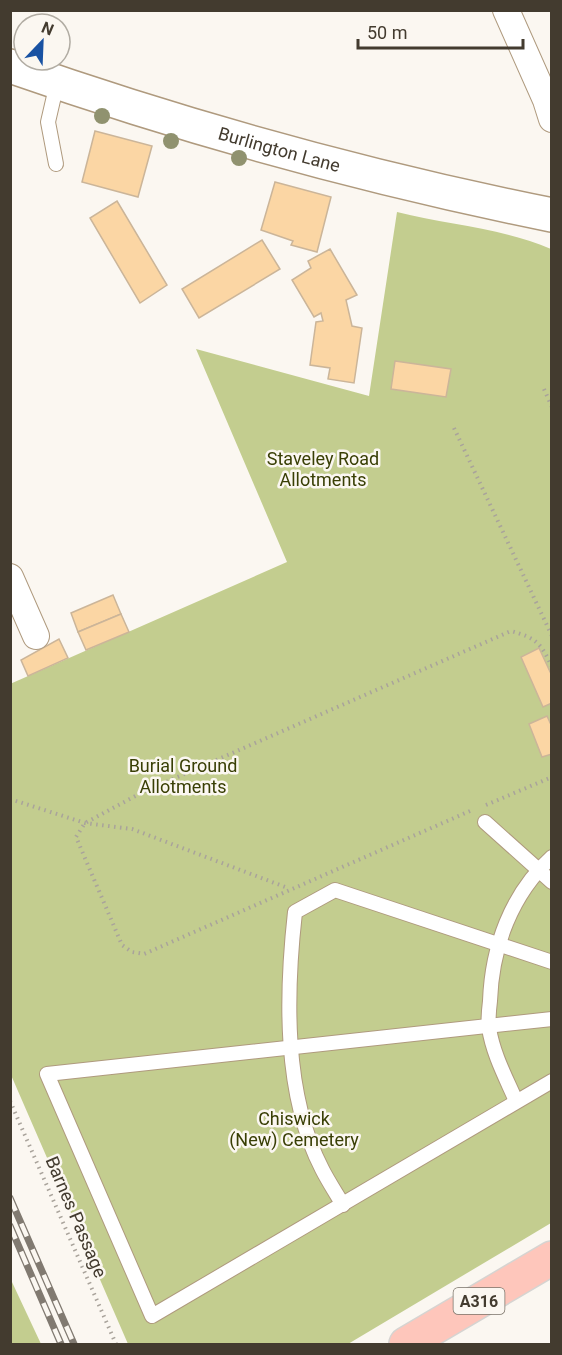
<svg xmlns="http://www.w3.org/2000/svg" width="562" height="1355" font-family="Roboto,sans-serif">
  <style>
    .green { fill: #c3cd8f }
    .building { fill: #fbd6a4; stroke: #cbb599; stroke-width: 1.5 }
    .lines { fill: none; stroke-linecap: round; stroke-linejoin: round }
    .service-casing { stroke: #af9a7e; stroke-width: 16 }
    .minor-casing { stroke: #af9a7e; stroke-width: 28 }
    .tertiary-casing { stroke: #af9a7e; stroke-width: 36 }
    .trunk-casing { stroke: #d6d4d1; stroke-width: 36 }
    .path { stroke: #a9a39b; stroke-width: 4; stroke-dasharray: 1.5 4.5; stroke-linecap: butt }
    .service { stroke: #fff; stroke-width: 14 }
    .minor { stroke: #fff; stroke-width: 26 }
    .tertiary { stroke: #fff; stroke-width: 33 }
    .trunk { stroke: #fec6bb; stroke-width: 33 }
    .rail-casing { stroke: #817a71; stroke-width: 7 }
    .rail { stroke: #fbf7f1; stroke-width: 4.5; stroke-dasharray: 14; stroke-linecap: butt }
    .tree { fill: #90926f }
    .labels { text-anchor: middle; stroke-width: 5; stroke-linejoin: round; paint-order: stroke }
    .shield { fill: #fbf7f1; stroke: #7a7369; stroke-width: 1.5 }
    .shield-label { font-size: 16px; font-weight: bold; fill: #433b2f }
    .street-label { font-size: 18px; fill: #433b2f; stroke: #fbf7f1 }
    .park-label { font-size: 18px; fill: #393f05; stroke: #fbf7f1 }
  </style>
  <rect width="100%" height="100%" fill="#fbf7f1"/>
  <!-- green -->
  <g class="green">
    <path d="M397,212C448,225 503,228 551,249V1223L348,1344H128L11,1075L10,684L287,562L196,349L369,396Z"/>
    <polygon points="10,1279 11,1280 41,1344 11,1344"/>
  </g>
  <!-- building -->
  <g class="building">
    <polygon points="95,131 152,146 138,197 82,182"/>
    <polygon points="275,182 331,197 317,252 291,245 293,241 261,230"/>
    <polygon points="117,201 167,285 140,303 90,218"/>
    <polygon points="262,240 280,269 199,318 182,289"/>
    <polygon points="330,249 357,295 346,300 352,326 362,328 354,383 328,379 330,368 310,365 316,322 323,321 321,313 314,317 292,280 311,268 308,261"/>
    <polygon points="395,361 451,369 446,397 391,389"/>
    <polygon points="113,595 121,614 78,632 71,613"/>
    <polygon points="121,614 129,632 86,650 78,632"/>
    <polygon points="59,639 68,658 28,676 21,660"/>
    <polygon points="539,648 552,676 552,703 543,707 521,657"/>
    <polygon points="547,716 552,727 552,754 542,757 529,724"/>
  </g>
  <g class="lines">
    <!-- service casing -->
    <g class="service-casing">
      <g id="service">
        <polyline points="56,164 48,122 57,83"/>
        <polyline points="485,822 552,882"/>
        <polyline points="552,1019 47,1074 152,1316 552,1081"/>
        <path d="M516,1101C506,1078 493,1054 489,1028C488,1020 489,1009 490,1001C492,947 511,894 552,857"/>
        <path d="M343,1205C336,1193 328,1181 322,1169C283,1094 286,993 295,912L335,890L552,962"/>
      </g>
    </g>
    <!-- minor casing -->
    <g class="minor-casing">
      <g id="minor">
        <polyline points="506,10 546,100 552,119"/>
        <polyline points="10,577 36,636"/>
      </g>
    </g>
    <!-- tertiary casing -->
    <g class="tertiary-casing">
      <g id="tertiary">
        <path id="s1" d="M10,66C187,128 368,178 552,215"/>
      </g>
    </g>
    <!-- trunk casing -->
    <g class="trunk-casing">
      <polyline id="trunk" points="406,1344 552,1258"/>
    </g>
    <!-- path -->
    <g class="path">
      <polyline points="544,389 552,407"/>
      <polyline points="454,428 552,636"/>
      <polyline points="10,799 85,823 132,829 288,888"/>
      <polyline points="486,805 552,777"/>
      <path d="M470,811L144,954L132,952L122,945L76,837L85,823L141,793L511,631C536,638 541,643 552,667"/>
      <polyline points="10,1101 116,1344"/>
    </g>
    <!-- service -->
    <use href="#service" class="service"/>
    <!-- minor -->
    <use href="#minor" class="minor"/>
    <!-- tertiary -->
    <use href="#tertiary" class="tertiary"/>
    <!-- trunk -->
    <use href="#trunk" class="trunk"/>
    <!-- rail casing -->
    <g class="rail-casing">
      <g id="rail">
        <polyline points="10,1198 74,1344"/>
        <polyline points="10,1226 61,1344"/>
      </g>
    </g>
    <!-- rail -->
    <use href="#rail" class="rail"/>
  </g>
  <!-- trees -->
  <g class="tree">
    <circle cx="102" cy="116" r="8"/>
    <circle cx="171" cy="141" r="8"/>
    <circle cx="239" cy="158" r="8"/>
  </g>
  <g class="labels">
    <!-- shield labels -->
    <rect class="shield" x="453.5" y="1288" width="51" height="26" rx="4.5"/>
    <g class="shield-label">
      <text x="479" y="1307">A316</text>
    </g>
    <!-- street labels -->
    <g class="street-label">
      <text dy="6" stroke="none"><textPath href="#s1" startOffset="282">Burlington Lane</textPath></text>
      <text transform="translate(76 1217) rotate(67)" y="6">Barnes Passage</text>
    </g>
    <!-- park labels -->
    <g class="park-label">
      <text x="323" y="465">Staveley Road<tspan x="323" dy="21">Allotments</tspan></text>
      <text x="183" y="772">Burial Ground<tspan x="183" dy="21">Allotments</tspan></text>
      <text x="294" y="1125">Chiswick<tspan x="294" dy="21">(New) Cemetery</tspan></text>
    </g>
  </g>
  <!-- border -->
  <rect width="562" height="1355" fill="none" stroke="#433b2f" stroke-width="24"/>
  <!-- north arrow -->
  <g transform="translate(42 42) rotate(23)"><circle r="28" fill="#fbf7f1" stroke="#b1aca3" stroke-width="1.5"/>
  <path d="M0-4.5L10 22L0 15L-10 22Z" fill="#1952a3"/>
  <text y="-9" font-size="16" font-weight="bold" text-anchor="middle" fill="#433b2f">N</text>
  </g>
  <!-- scale -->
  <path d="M358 39v9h165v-9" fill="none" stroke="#433b2f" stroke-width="3"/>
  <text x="367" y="39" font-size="18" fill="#433b2f" stroke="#fbf7f1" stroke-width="4.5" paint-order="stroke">50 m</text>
</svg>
